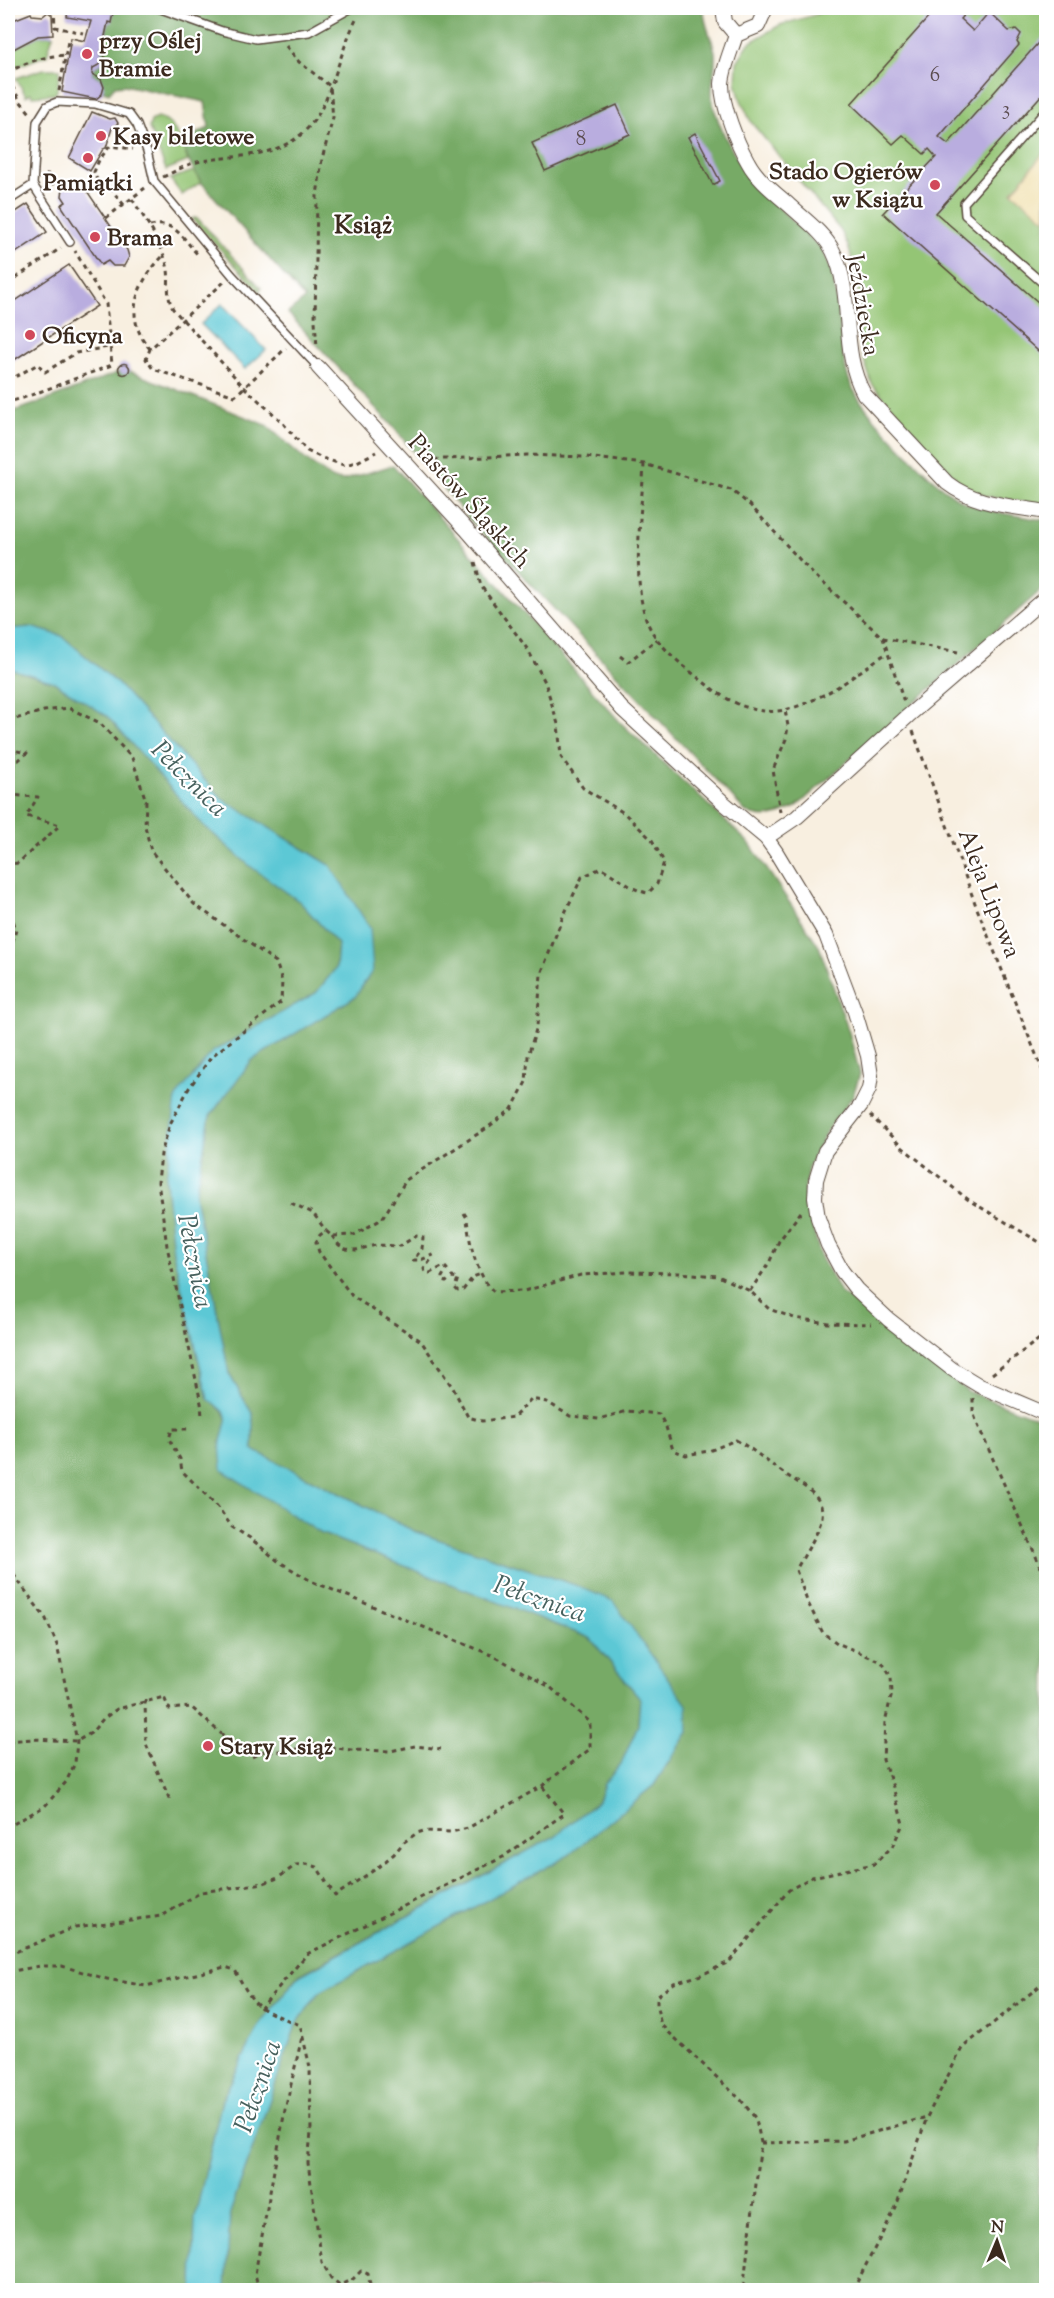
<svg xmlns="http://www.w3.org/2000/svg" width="1054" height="2298" font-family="'Sorts Mill Goudy',serif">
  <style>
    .green { fill: #94c575; stroke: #68784a; stroke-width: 1.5 }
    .forest { fill: #7a6; stroke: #596a42; stroke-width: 1.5 }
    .sand { fill: #eeda9e; stroke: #94825e; stroke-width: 1.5 }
    .water { fill: #5cc8d5; stroke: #4c797a; stroke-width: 1.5 }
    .building { fill: #b9addf }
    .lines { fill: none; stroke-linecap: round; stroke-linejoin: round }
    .lane-casing { stroke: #57483b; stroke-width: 10 }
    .street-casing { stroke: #57483b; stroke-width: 16 }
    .path { stroke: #57483b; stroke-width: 3; stroke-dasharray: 4.5 4.5; stroke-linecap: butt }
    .lane { stroke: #fff; stroke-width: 7 }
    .street { stroke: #fff; stroke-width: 14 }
    .poi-dot { fill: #d1495b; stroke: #fff; stroke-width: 2 }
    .labels { text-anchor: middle; stroke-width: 4.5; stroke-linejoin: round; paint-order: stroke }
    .number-label { font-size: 21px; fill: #5a4b4e }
    .poi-label { font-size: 24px; font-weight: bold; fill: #3b2a1e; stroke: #fff; text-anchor: start }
    .street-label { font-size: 24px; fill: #3b2a1e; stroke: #fff }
    .neighbourhood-label { font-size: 26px; font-weight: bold; fill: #3b2a1e; stroke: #fff }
    .water-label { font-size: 26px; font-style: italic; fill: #47615e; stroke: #fff }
  </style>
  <rect width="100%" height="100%" fill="#fff"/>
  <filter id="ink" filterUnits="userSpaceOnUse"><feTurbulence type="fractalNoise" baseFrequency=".0167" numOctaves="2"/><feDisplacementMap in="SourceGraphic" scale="12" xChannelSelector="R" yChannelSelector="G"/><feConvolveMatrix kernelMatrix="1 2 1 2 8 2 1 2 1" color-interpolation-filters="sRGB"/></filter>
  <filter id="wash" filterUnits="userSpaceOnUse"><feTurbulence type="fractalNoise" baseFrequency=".008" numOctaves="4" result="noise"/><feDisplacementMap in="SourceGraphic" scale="24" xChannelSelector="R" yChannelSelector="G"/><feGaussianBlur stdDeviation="1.35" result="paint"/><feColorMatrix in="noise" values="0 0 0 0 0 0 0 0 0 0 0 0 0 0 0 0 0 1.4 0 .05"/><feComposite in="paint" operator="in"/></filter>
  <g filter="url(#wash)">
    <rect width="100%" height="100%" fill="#f8efe0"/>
    <!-- green -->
    <g class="green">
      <polygon points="817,8 1046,8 1046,506 986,496 962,485 872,384 860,348 860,300 854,266 848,246 841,231 751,122 740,98 736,82 737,62 749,43 780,25 818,14"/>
      <polygon points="53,35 47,55 8,70 8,52 38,36"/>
      <polygon points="44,69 60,69 57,91 55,94 33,96 31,93 26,96 16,78"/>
      <path d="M157,118C175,119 183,146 188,161L166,170L149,128L151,121Z"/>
      <polygon points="194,171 201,182 182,195 170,179"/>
      <polygon points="194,218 198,219 261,288 260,292 192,219"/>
    </g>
    <!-- forest -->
    <g class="forest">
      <path d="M114,8H704C703,24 712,36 715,52C717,68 709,86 713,103C728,166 777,206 822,249C840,282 837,327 845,365C847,375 850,385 856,394C871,419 941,493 966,503C991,513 1020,516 1046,520V586L796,807C779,815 763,822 745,811L469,519L394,428L288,313L305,299L201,182L188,160L181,141L209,128L205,102L124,85L115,86L109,93L103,91L101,79L92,74L93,68L104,62L105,56L102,51L108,22H111Z"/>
      <polygon points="129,371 266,425 306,460 333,479 344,480 393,465 621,723 750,844 819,946 849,1032 860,1074 853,1096 826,1132 808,1168 805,1188 809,1215 821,1257 840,1292 969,1392 1046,1421 1046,2105 1044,2109 1038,2191 1046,2219 1046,2290 226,2290 230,2213 296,2025 318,1993 569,1855 654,1785 688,1732 575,1585 416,1532 253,1450 253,1415 229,1374 195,1195 210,1116 252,1060 355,997 330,865 222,799 118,684 62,636 31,627 8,629 8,411 14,411 47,400 119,372 127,373"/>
      <path d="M8,668L54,682L107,716L202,824L250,866L300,902L338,944L336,968L316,993L212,1052L166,1180L173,1252L208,1399C230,1416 230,1417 220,1443L320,1533L590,1638L640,1698L638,1725L621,1764L604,1784L598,1801L555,1836L299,1975L260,2024L222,2100L195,2217L193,2290H8Z"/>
    </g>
    <!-- sand -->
    <polygon class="sand" points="1046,150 1046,220 1012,192"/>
    <!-- water -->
    <g class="water">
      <polygon points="222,304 266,350 245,369 201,324"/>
      <path d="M31,627L62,636L118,684L222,799L330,865L370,928L373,970L355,997L252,1060L210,1116L195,1195L229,1374L253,1415V1450L416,1532L575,1585L613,1601L687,1705L688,1732L654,1785L569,1855L318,1993L296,2025L230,2213L226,2290H193L195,2217L222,2100L260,2024L299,1976L555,1836L598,1801L604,1784L621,1764L638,1725L640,1698L590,1638L320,1533L222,1470C222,1461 219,1450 221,1441C227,1414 233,1418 208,1399L173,1252L166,1180L176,1097L212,1052L316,993L336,968L338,944L300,902L250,866L202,824L107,716L54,682L8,668V629Z"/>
    </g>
    <g id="blocks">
      <!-- building -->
      <g class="building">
        <polygon points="68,8 114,8 111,23 108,22 102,51 105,57 104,62 93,68 92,74 101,79 104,87 102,94 96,99 62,92 71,38 85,41 91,21 67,17"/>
        <polygon points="937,8 970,8 960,19 973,31 989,12 1009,31 1016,29 1021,34 1017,42 1019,45 939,137 948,144 1046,34 1046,90 936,213 1046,309 1046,358 883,213 936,157 929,149 924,154 903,135 893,144 851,104"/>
        <polygon points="48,12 52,15 53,35 38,36 8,52 8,22 31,13 32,15 43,16"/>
        <polygon points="617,105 630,134 545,171 532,143"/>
        <polygon points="92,112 110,119 115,118 118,123 112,128 106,148 103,149 90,171 69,158"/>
        <polygon points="695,133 720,181 713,185 688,137"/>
        <polygon points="76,181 83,185 127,250 129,257 124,266 113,266 108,261 101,265 61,205 66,202 62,196 63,188 69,182"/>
        <polygon points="28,204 47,232 8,258 8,217"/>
        <polygon points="69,265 97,306 8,364 8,306"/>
        <circle cx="124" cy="369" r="5.5"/>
      </g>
    </g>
  </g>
  <g filter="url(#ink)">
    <use href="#blocks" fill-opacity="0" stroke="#57483b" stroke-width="1.5"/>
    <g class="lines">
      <!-- lane casing -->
      <g class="lane-casing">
        <g id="lane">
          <polyline points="158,8 222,31 256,39 309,32 352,8"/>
          <polyline points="1046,110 964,203 965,215 1046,286"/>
          <polyline points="8,201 33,185"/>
          <polyline points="70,242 33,185 37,122 47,106 57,102 95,104 129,114 137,125 147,151 154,181 232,275 318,367"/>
        </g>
      </g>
      <!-- street casing -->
      <g class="street-casing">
        <g id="street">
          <polyline points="723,8 725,22 736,35"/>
          <path d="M766,8L758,26L736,35C731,51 723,68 722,84C722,106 737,143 748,162C757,179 774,192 789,205C804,219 824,233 833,251C855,296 839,350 864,394L947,483C975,505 1013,506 1046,512"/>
          <polyline points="318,367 466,529 622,709 725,804 766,838 776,852 826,935 855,1012 868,1056 871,1076 869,1089 861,1105 825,1151 816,1180 815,1198 818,1218 828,1245 842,1271 856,1289 888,1319 952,1369 980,1386 1046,1414"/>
          <polyline points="766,838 797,817 908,716 1046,597"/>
        </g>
      </g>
      <!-- path -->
      <g class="path">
        <polyline points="54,8 55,27 83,33"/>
        <polyline points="779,9 799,8"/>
        <polyline points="286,46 299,62 330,86 333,118 322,159 317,196 315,321 317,347"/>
        <path d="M8,73C24,62 48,55 68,55"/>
        <polyline points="8,78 20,101 30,113"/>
        <polyline points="59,91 68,41"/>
        <polyline points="47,173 53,184 63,179 67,184"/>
        <path d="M163,177C174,172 185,165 197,162C243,153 290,161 319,113C334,87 341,49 356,20"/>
        <path d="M132,199C145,219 159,239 166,262C172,278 164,292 173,309L244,387L281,421L307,451L322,458L344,465L357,462L376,452"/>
        <polyline points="124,205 110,188 97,180 94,172 99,160 110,146 133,149"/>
        <polyline points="106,218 145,188"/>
        <path d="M150,226C175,220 182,237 198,255"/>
        <polyline points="224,282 150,349 146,359 153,369 235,396 286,348"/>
        <polyline points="8,283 61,248"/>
        <path d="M150,349C122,316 137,283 163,256"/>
        <polyline points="8,381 38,364 45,372 76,353 108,347"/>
        <polyline points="8,398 9,402 23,398 112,365 106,304 75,251"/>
        <polyline points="425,460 527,455 586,457 644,464 731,490 750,505 810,571 883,638 904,702"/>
        <path d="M644,464C642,509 629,590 651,630C663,651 687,669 706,684C728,702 756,716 785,710C808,705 840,687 858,673C869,666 876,659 888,653"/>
        <path d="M475,562L481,586L528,650L545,682L558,724L561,757L583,788L624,813L652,840L664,862L657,884L648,893C631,890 618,877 601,868L582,877L562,919L541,974L537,1026L528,1056L526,1082L512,1109L487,1128L406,1180L382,1219L354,1235L332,1236L326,1231L320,1235L316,1242L319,1252L352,1296L421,1341L453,1388L468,1417L482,1421L514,1417L531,1399L547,1402L570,1416L599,1419L627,1411L659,1414L666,1427L673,1450L686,1455L709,1451L736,1440C753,1449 766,1461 782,1472C795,1482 819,1491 822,1510C825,1525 803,1556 796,1570L807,1601L823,1633L837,1643L882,1662L891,1677L892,1693L885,1722L883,1760L893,1787L903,1824L892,1847L874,1864L812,1877L789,1890L729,1962L701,1975L674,1983L657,1996V2008L661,2025L741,2100L756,2119L761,2143L743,2290"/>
        <polyline points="883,638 958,652"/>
        <polyline points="620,656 628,662 657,639"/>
        <polyline points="8,721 44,711 69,708 100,723 132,758 146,801 145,826 151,851 194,904 276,962 282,981 281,1002 212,1056 189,1088 170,1124 161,1154 158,1182 167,1246 201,1403 202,1417"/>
        <polyline points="913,731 976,906 1046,1079"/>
        <polyline points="8,749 27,753 8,769"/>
        <polyline points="8,795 38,797 26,816 60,825 18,863 8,864"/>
        <polyline points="780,812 773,770 786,739 788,726 785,710"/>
        <polyline points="8,904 16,930 8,957"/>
        <polyline points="870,1115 903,1148 970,1201 1046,1246"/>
        <polyline points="291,1203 313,1213 326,1231"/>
        <path d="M464,1213L467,1218C469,1243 476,1274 494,1292L524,1291L581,1275L627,1272L679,1273L718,1276L750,1291L769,1309L794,1318L828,1323L871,1324"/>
        <polyline points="332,1236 339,1245 346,1249 356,1250 376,1245 400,1246 416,1236 423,1237 422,1249 413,1260 421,1260 432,1255 433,1257 424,1269 425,1272 430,1273 444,1266 447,1269 442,1277 442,1281 446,1282 452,1277 458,1278 455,1288 458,1291 463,1290 473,1277 481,1274"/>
        <polyline points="750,1291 769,1263 779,1241 801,1212"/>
        <polyline points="992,1374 1046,1334"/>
        <polyline points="973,1398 973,1412 977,1423 1046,1579"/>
        <polyline points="8,1567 46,1619 57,1645 77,1741 75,1763 66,1782 45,1806 8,1827"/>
        <polyline points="1046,1694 1045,1701 1046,1716"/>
        <polyline points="145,1700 146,1744 169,1798 169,1803"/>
        <polyline points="8,1741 32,1739 77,1741 91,1733 103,1719 117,1709 164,1697 169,1709 191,1707 242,1752"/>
        <polyline points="252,1757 264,1751 271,1752 296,1749 308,1744 351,1750 390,1751 415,1746 441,1749"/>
        <polyline points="8,1955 75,1927 162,1916 201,1892 264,1883 278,1878 296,1865 307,1864 317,1867 335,1896 377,1868 394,1854 404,1842 417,1833 424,1831 451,1832 468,1828 542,1786 590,1749 590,1722 550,1687 494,1656 311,1581 278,1561 250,1538 232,1527 217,1506 182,1471 180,1459 169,1439 172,1429 189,1429"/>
        <path d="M8,1972L40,1966H62L107,1979L146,1986L225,1967L235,1970C256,2011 259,2008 300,2025L310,2067L311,2132L308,2163L322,2262L331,2278L340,2285L353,2279L361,2271L368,2274L371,2290"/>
        <polyline points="260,2009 307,1954 503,1857 564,1814 542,1786"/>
        <polyline points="761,2143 844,2141 927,2117"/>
        <polyline points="259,2290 255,2274 285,2110 302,2037"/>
        <polyline points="853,2290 896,2207 927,2117 962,2048 1046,1981"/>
      </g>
      <!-- lane -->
      <use href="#lane" class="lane"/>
      <!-- street -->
      <use href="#street" class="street"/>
    </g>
  </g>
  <!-- markers -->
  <g class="poi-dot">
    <circle cx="87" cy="54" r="6"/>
    <circle cx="101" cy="136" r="6"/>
    <circle cx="88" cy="158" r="6"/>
    <circle cx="935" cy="185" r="6"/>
    <circle cx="95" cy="237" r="6"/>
    <circle cx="30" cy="335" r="6"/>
    <circle cx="208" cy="1746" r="6"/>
  </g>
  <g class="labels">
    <!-- number labels -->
    <g class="number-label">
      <text x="935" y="81">6</text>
      <text x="1006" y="115">3</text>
      <text x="581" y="145">8</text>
    </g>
    <!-- poi labels -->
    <g class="poi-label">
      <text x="99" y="48">przy Oślej<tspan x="99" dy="28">Bramie</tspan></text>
      <text x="113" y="144">Kasy biletowe</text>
      <text x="923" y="179" text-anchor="end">Stado Ogierów<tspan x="923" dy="28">w Książu</tspan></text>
      <text x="88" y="190" text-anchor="middle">Pamiątki</text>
      <text x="107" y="245">Brama</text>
      <text x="42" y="343">Oficyna</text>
      <text x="220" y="1754">Stary Książ</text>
    </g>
    <!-- street labels -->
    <g class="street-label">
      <text transform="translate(864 305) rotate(80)" y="8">Jeździecka</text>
      <text transform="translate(470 501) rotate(48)" y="8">Piastów Śląskich</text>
      <text transform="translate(990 893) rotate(69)" y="8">Aleja Lipowa</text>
    </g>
    <!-- neighbourhood labels -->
    <g class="neighbourhood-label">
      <text x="363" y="233">Książ</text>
    </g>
    <!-- water labels -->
    <g class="water-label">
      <text transform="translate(190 778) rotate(45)" y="9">Pełcznica</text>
      <text transform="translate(196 1261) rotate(79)" y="9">Pełcznica</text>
      <text transform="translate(540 1598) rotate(19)" y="9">Pełcznica</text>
      <text transform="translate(257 2086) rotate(-71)" y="9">Pełcznica</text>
    </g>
  </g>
  <!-- margin -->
  <rect width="1054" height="2298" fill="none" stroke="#fff" stroke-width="30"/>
  <!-- north arrow -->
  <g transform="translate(997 2241) rotate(2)" stroke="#ffffff" stroke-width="4.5" paint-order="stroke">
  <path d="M0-4.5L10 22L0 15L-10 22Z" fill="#3b2a1e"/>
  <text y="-9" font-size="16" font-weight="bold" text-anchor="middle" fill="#3b2a1e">N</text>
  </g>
</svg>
